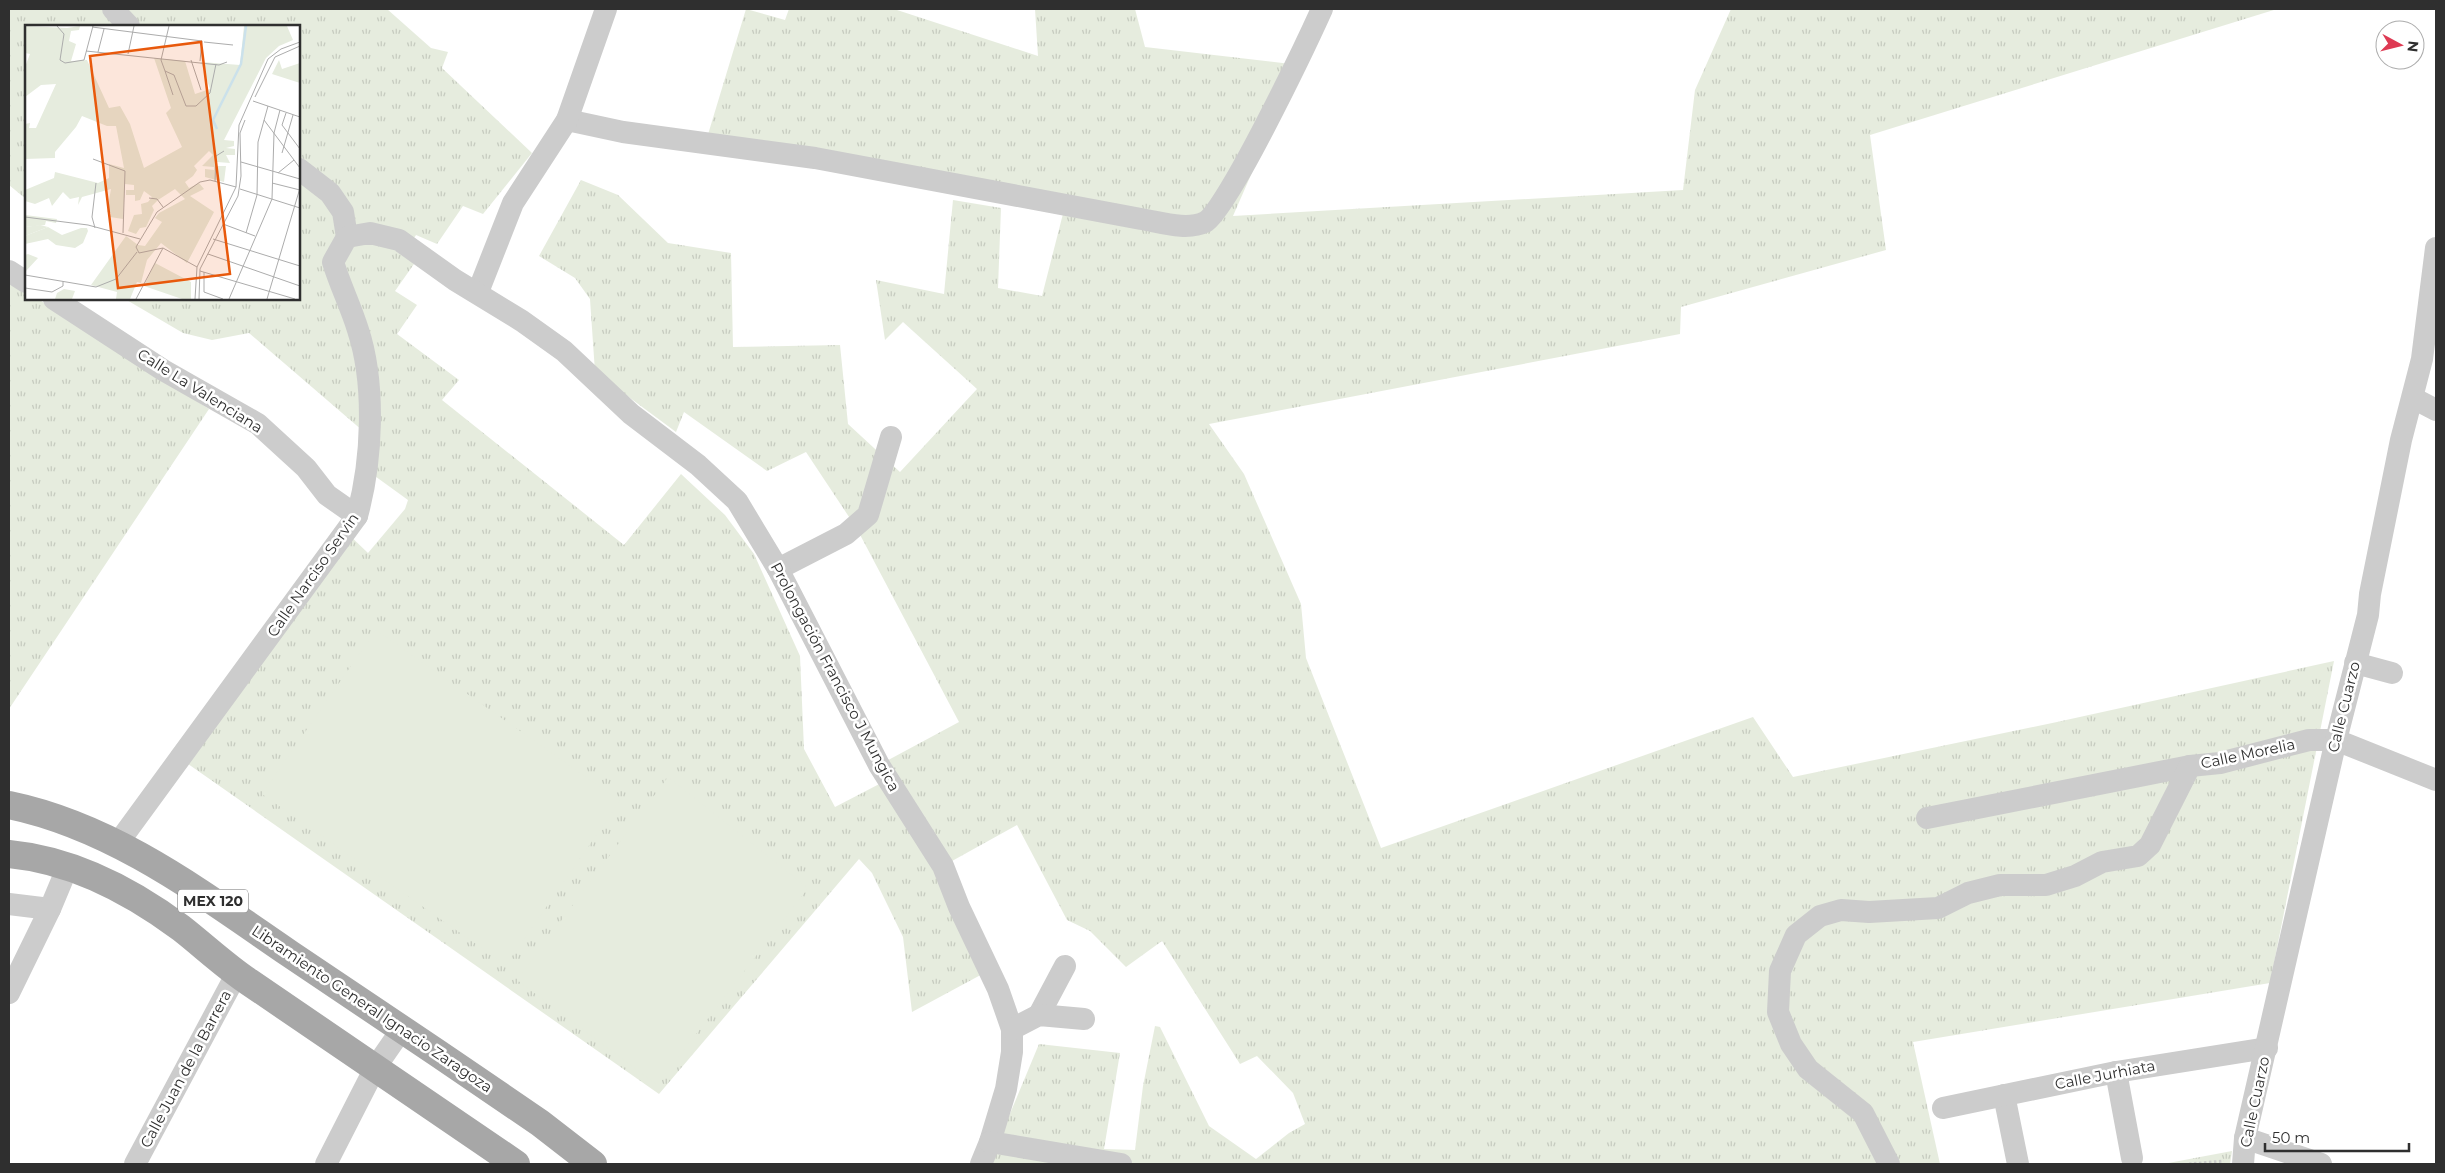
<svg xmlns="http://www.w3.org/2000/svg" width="2445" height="1173" font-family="Montserrat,sans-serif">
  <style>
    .grass { fill: url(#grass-tufts) }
    .pitch { fill: #e6ecde }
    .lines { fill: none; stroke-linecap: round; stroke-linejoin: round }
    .path { stroke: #ccc; stroke-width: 3; stroke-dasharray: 2.5 2.5; stroke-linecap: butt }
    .minor { stroke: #ccc; stroke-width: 22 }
    .primary { stroke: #a7a7a7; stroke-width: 28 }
    .labels { text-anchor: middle; stroke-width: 5; stroke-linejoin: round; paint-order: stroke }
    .shield { fill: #fff; stroke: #6d6d6d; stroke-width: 1 }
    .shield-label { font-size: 14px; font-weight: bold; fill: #2f2f2f }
    .street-label { font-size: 15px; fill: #2f2f2f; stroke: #fff }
    .inset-river { fill: none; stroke: #cbe1eb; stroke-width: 2.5 }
    .inset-road { fill: none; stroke: #acacac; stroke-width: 1 }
    .view { fill: #e8590c; fill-opacity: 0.15; stroke: #e8590c; stroke-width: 2.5 }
    .inset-edge { fill: none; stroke: #2f2f2f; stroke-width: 2.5 }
  </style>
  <defs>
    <pattern id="grass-tufts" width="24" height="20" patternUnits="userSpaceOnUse" patternTransform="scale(1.25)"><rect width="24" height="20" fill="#e6ecde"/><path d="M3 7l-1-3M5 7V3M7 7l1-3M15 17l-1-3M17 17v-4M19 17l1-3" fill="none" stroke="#c6cbbf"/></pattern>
  </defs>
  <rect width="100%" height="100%" fill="#fff"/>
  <!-- grass -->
  <g class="grass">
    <polygon points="9,9 387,9 431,48 448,52 442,68 532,153 483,214 463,206 437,244 416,235 404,254 414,264 395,291 417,305 397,334 459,380 442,400 624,545 681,474 725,515 754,554 800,656 804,749 835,807 887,780 879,765 959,722 857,529 806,452 767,471 684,412 676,432 595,372 590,299 575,278 539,256 581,180 618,195 668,243 731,253 733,347 840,345 848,424 900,472 977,389 903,322 885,340 876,280 944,294 953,200 1001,208 998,288 1042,296 1066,202 706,141 746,9 785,20 789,9 894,9 1038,56 1035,9 1135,9 1145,47 1299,65 1233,216 1683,190 1695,90 1731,9 2277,9 1870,135 1886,250 1681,307 1680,334 1209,424 1244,474 1301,604 1306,658 1381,848 1753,717 1793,777 2057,722 2334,661 2270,983 1913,1042 1940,1164 989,1164 1039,1044 1120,1053 1104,1149 1135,1150 1143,1086 1155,1026 1160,1027 1209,1126 1256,1159 1289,1133 1305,1124 1293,1093 1257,1056 1240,1064 1162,941 1126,967 1090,931 1067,920 1017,825 943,866 988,971 912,1012 903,937 872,873 859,859 659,1094 171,752 344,530 368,553 405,509 408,500 361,466 363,431 249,333 212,340 183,333 125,299 299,299 299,26 26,26 26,199 9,185"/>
    <polygon points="9,280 26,291 26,299 38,299 209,409 9,709"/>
    <polygon points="2232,1151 2230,1164 2163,1164"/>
  </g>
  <!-- pitch -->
  <g class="pitch">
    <polygon points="376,630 620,801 506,965 262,794"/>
    <polygon points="668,777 808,888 657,1085 517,980"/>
  </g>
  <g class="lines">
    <!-- path -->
    <polyline class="path" points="2189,1164 2224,1161"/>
    <!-- minor -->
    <g class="minor">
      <polyline points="113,9 129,26"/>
      <path d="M567,120L623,132L815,158L1141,219C1160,222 1187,231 1205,222C1227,211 1308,40 1322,9"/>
      <polyline points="299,169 330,193 343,212 347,237"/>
      <polyline points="9,271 26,282"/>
      <polyline points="478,292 513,203 567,120 606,9"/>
      <polyline points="54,299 163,370 258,424 306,468 327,495 357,516"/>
      <polyline points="2413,398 2436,410"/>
      <polyline points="778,569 846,534 868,515 891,437"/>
      <polyline points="2355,663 2392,673"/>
      <polyline points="1927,818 2190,766"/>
      <path d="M118,843L357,516C372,462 376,385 358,330C351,307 340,285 333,262L347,237L370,233L399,240L455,280L522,321L564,351L631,414L698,465L737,501L778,569L879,765L943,866L959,907L998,989L1012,1029V1052L1006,1089L990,1142L981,1164"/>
      <polyline points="9,904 50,909"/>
      <polyline points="9,993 50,909 68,866"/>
      <polyline points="1039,1015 1065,966"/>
      <polyline points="1012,1029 1039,1015 1084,1019"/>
      <polyline points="2116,1072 2132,1158"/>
      <polyline points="2004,1095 2018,1164"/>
      <polyline points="1943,1108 2116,1072 2267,1048"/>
      <polyline points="2245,1138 2321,1164"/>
      <polyline points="990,1142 1121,1164"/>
      <polyline points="135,1164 237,973"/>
      <polyline points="326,1164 375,1068 402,1029"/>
      <polyline points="1889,1164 1863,1113 1808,1069 1791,1044 1778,1012 1780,971 1796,935 1820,916 1841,910 1869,912 1938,908 1968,893 2000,885 2046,885 2075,876 2102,862 2138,856 2150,845 2190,766 2220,763 2309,740 2336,740 2436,780"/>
      <polyline points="2243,1164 2245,1138 2336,740 2368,615 2370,594 2401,440 2422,359 2436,248"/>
    </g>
    <!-- primary -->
    <g class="primary">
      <path d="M9,805C115,827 202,894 290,954C374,1010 457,1066 540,1123L593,1164"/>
      <path d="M9,854C72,860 130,890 181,928C204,946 225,966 249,982C338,1043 427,1103 516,1164"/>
    </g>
  </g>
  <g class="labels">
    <!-- shield labels -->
    <rect class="shield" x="178" y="889.5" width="70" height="23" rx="4"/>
    <g class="shield-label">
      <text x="213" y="906">MEX 120</text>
    </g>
    <!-- street labels -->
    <g class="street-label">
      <text transform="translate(200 391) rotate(32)" y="5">Calle La Valenciana</text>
      <text transform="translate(313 575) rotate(-55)" y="5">Calle Narciso Servin</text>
      <text transform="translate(835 677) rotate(62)" y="5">Prolongación Francisco J Mungica</text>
      <text transform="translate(2344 707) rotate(-76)" y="5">Calle Cuarzo</text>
      <text transform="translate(2248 754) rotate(-12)" y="5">Calle Morelia</text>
      <text transform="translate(372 1009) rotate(34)" y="5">Libramiento General Ignacio Zaragoza</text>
      <text transform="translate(186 1069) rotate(-62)" y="5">Calle Juan de la Barrera</text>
      <text transform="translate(2105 1075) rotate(-11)" y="5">Calle Jurhiata</text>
      <text transform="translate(2255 1102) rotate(-78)" y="5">Calle Cuarzo</text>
    </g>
  </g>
  <!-- overview -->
  <g transform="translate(25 25)">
    <rect width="275" height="275" fill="#fff"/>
    <path d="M0,1L42,3L55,1L54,5L46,6L44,16L51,19L46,36L62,35L84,83L95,81L105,99L119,143L157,122L141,88L146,83L129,33L160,36L170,69L185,64L176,37L215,40L219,1H262L268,15L254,21L241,33L199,115L209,116V121L201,123L210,124V130H201L205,138L192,137V141H201L199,157L180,152V144L189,145V142L177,141L188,130L184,126L169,141L172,145L168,151L160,157L164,163L174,158L179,164L165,171L189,187L162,238L136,218L122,235L116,258L112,257L105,274H91L92,267L66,260L101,211L113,220L120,221L137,197L130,193L134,188L160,174L150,164L133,175L127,181L129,185L121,202L115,203L111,209L103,206L109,190L117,189L116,179L123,177L127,172L119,166L115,175L110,176V170H101V165H109V160L100,159L98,194L85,192L86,188L82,187L86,164L57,172L53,180L54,172L45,174L38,167L27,181L24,173L10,179L0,176V165L29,153L30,147L73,158L84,153V139L99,143L91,101H82L57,91L51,102L30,127V133L0,134V99L5,98L4,103H11L31,59L16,60L0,72V42L5,29L0,28ZM254,35L257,44L275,38V58L247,49ZM0,190L32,194L31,198L21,196L20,200L0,202ZM23,202L37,210L56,203H62L63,206L58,218L50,223L31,220L23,214L0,219V211ZM3,229L13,233L1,246L0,230ZM130,238L166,257V274H157L119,261ZM39,264L50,266L47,274H30L32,268Z" fill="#e6ecde"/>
    <path d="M15,200L23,202L0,211V202Z" fill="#e6ecde"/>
    <path d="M16 30a7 7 0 1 1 14 0a7 7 0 1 1-14 0ZM168,176L188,188L180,202L159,190ZM162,195L179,204L165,229L149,220Z" fill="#e6ecde"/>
    <path class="inset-river" d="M192,104L188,95L216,39L221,1"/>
    <path class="inset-road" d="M32,1L39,9L35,35L40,38L59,35L68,1M144,1L136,35L140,46L149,50L161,81H171L185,68L191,39M67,2L177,16L175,36M179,17L208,20M61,26L194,40L202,37M73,27L79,4M103,29L109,1M166,35L176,65M140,46L148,70M230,72L250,32L275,21M228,76L275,92M261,88L257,100L275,124M239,95L275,143M257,128L268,90M68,134L100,146L98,208M216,137L275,154M253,148L269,135M190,156L191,131L199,126M247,158L275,165M215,164L275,183M124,173L132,174L138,182M0,192L63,200L115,214M198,199L230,211M70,203L67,192L71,158M221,208L232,170L233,117L243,81M188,214L275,241M183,229L275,261M172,242L138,223L114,228L111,222L132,187L175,157L185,155L211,162M175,246L270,274M179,247V267L198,274M0,250L71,262L91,254L112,227M0,263L27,267L38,261V256M111,274L138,223M170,274L172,242L211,162L214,100L243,34L256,24L275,17M174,274L175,244L213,171L216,151L215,108L220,95M204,274L247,174L249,108L255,85M242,274L275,163"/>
    <path class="view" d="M176,17L205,249L93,263L65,31Z"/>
    <rect width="275" height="275" class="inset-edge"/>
  </g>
  <!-- border -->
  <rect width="2445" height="1173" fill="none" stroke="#2f2f2f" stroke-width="20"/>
  <!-- north arrow -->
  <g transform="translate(2400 45) rotate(97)"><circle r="24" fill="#ffffff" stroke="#acacac"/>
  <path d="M0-4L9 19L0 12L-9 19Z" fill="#de3a53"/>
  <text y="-8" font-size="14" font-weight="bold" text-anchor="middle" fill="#2f2f2f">N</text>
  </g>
  <!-- scale -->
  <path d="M2265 1143v8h144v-8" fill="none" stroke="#2f2f2f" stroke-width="2.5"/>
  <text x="2272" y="1143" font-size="15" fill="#2f2f2f" stroke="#ffffff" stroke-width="4" paint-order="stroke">50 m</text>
</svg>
